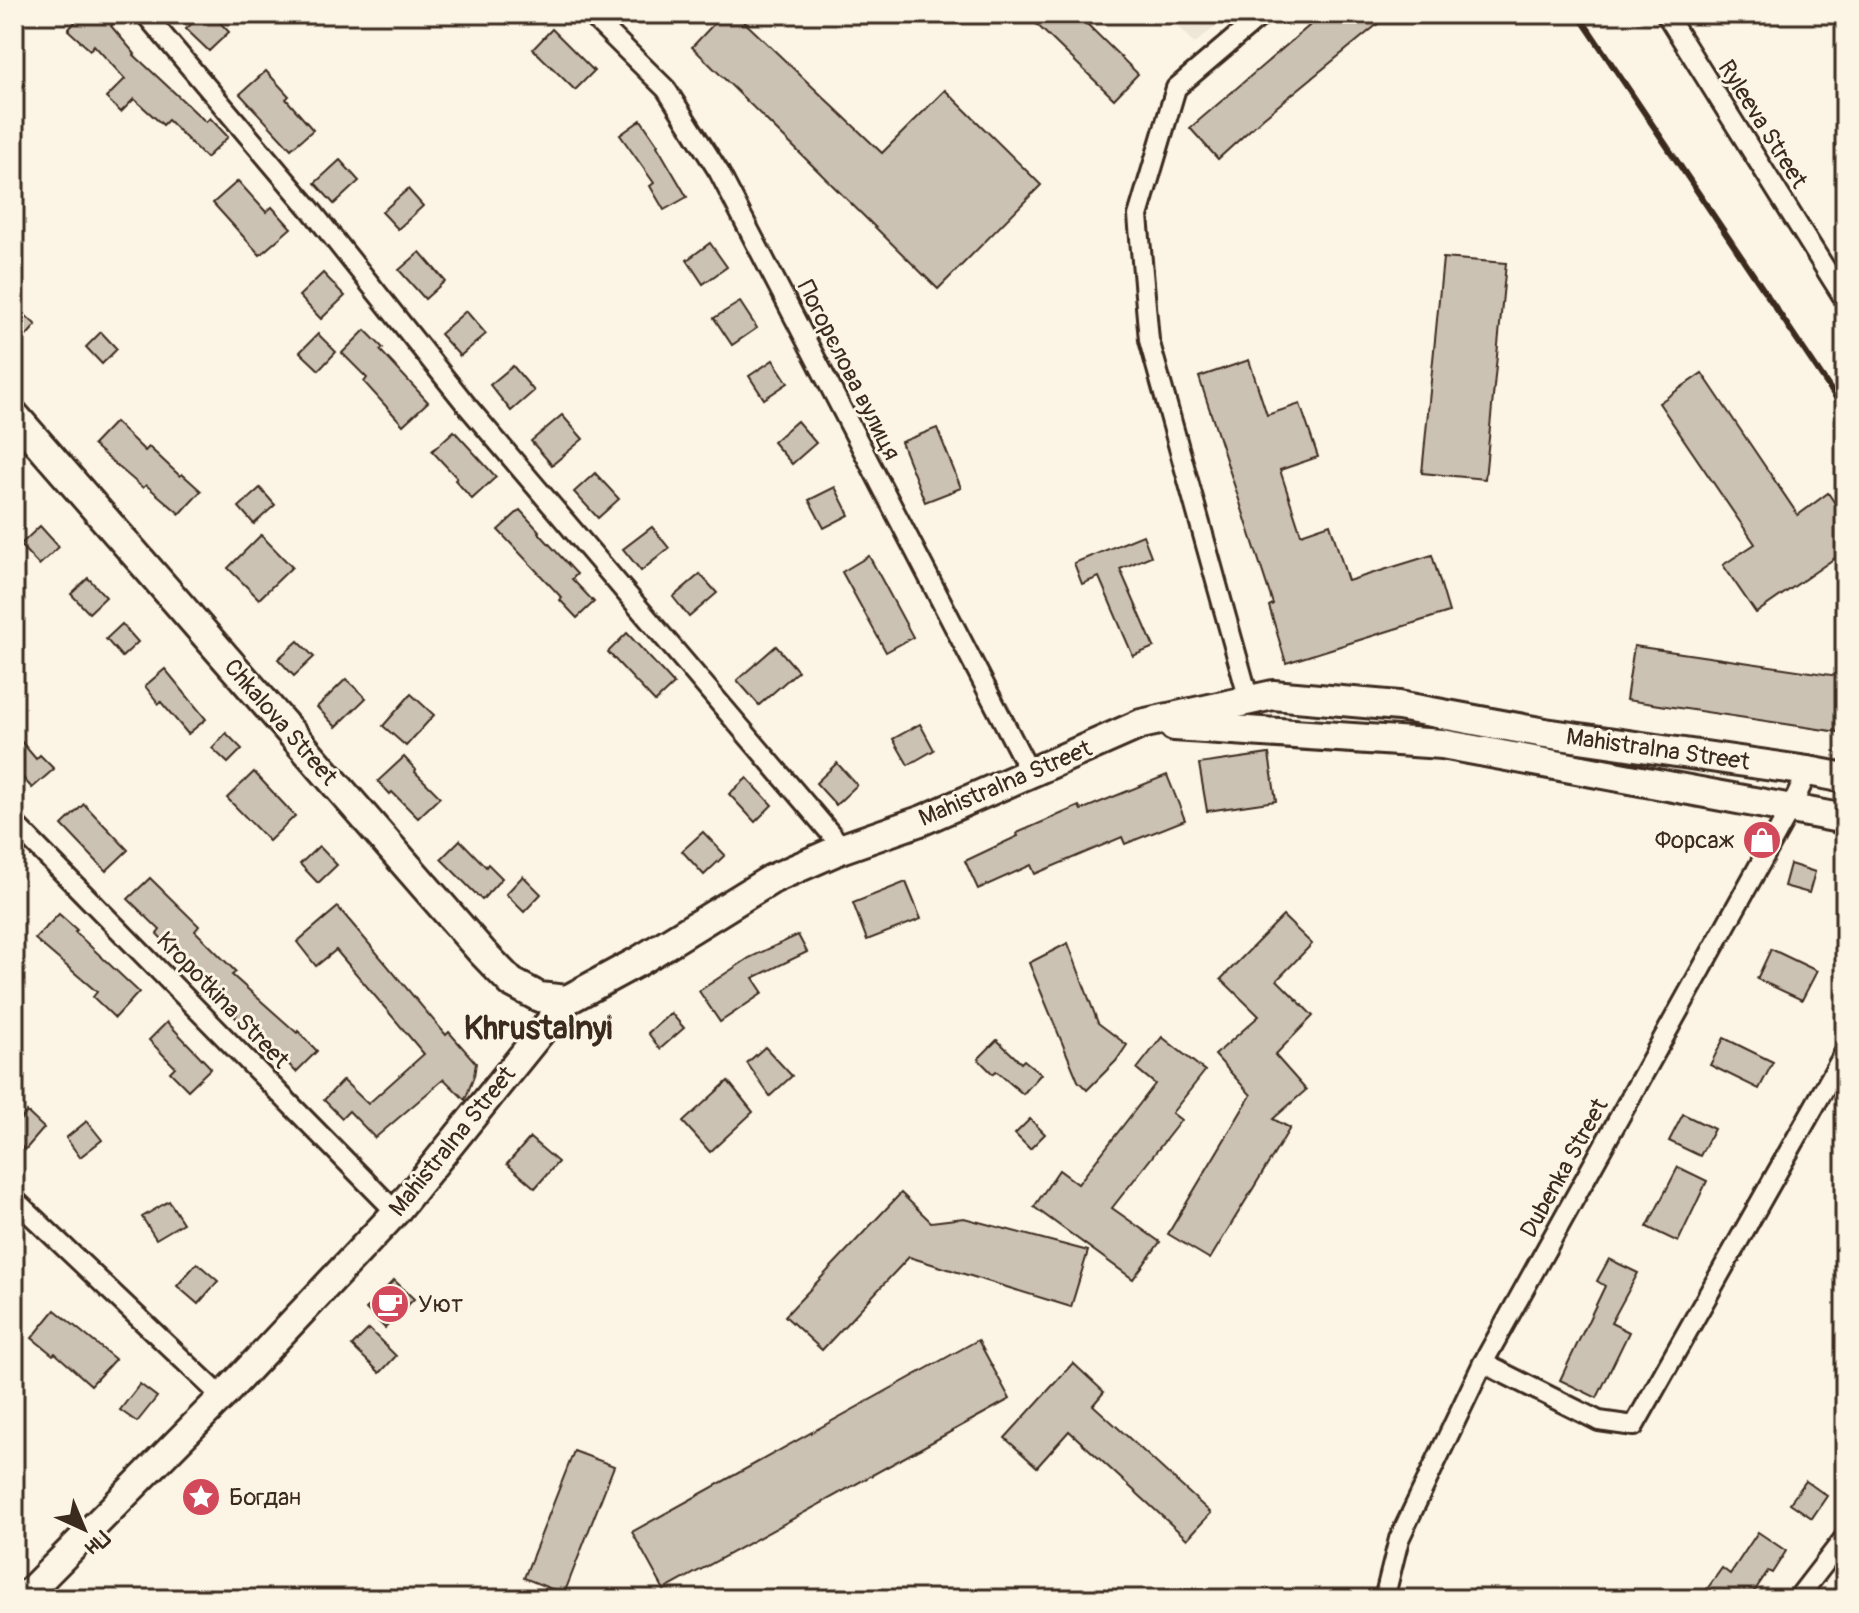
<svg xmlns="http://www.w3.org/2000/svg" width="1859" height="1613" font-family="Pangolin,sans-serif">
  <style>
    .built { fill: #eee6d6 }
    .building { fill: #ccc2b3; stroke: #3b2a1e; stroke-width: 2 }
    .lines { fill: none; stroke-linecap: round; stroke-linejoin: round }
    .street-casing { stroke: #3b2a1e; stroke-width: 24 }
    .secondary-casing { stroke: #3b2a1e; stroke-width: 32 }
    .primary-casing { stroke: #3b2a1e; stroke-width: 34 }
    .street { stroke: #fcf5e5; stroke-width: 18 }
    .secondary { stroke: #fcf5e5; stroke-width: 26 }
    .primary { stroke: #fcf5e5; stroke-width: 28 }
    .rail { stroke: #3b2a1e; stroke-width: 6 }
    .labels { text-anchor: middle; stroke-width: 6; stroke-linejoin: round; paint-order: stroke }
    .street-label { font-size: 24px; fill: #3b2a1e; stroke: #fcf5e5 }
    .poi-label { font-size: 24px; fill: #3b2a1e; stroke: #fcf5e5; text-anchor: start }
    .district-label { font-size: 32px; font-weight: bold; fill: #3b2a1e; stroke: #fcf5e5 }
  </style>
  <rect width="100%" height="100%" fill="#fcf5e5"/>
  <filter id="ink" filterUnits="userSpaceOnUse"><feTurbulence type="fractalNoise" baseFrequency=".0125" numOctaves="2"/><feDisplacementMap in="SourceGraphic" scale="16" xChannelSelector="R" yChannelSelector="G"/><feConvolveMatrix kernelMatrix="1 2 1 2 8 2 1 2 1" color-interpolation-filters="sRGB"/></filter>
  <g filter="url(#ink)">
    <!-- built -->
    <polygon class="built" points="1168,14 1231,14 1194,44"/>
    <!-- building -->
    <g class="building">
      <polygon points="82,14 101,14 113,24 111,26 135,54 134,55 206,122 210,118 228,137 206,158 168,120 163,125 134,99 121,112 106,98 125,79 94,45 90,50 68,30"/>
      <polygon points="202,14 212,14 229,32 209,51 186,29"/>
      <polygon points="723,14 736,14 882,153 945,90 1041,185 938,289 692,47"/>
      <polygon points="1026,14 1077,14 1138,74 1114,99"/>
      <polygon points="1323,14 1390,14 1263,118 1218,159 1190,128"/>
      <polygon points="552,29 594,71 575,90 533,49"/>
      <polygon points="266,71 289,96 286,99 313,130 291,149 240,94"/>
      <polygon points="641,120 658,145 657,146 687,197 664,210 650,186 654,183 620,135"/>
      <polygon points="340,160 359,181 334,204 315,183"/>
      <polygon points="238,181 266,212 272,207 291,228 260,255 213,203"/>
      <polygon points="408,189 423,206 398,229 382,212"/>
      <polygon points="710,243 727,267 703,284 687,260"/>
      <polygon points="420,252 445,281 425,299 399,270"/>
      <polygon points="1443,258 1506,263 1485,479 1422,473"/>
      <polygon points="323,273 345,296 321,319 299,296"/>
      <polygon points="740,302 757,328 732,345 714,318"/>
      <polygon points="14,305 36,325 14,350"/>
      <polygon points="466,311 486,334 460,356 440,334"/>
      <polygon points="365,330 383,348 380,350 428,402 403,425 364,382 367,378 342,353"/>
      <polygon points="101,332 117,349 102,364 86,347"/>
      <polygon points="318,334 336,352 319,370 300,352"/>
      <polygon points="773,360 788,383 764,399 749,376"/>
      <polygon points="1249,360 1267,415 1300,404 1318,457 1280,470 1301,534 1330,524 1348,581 1432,555 1449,612 1286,663 1269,606 1273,604 1199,377"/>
      <polygon points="513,366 534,391 511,411 490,385"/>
      <polygon points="1702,373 1798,515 1828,493 1845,518 1845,551 1756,613 1723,565 1755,544 1659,403"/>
      <polygon points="562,415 583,439 552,465 531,441"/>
      <polygon points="797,421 816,443 792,464 773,442"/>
      <polygon points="115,422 145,451 149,447 180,476 182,474 201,491 180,514 146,485 143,488 93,445"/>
      <polygon points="937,428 961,488 925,502 901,442"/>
      <polygon points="454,431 496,477 472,499 455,480 457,478 432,451"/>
      <polygon points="595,473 619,499 598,518 574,492"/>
      <polygon points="835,487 849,515 824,528 809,500"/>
      <polygon points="260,488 275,505 254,524 239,507"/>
      <polygon points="520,510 539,531 538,532 577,574 572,579 594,602 577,618 560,600 562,598 498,530"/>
      <polygon points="40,526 59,547 39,565 20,545"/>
      <polygon points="652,527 669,548 641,571 623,549"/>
      <polygon points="261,535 292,567 259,599 228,568"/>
      <polygon points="1143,535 1151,556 1120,569 1154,647 1133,656 1099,577 1082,584 1074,563"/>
      <polygon points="869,556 913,637 886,652 842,572"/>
      <polygon points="700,574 717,593 689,617 673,597"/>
      <polygon points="88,578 106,597 89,613 71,594"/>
      <polygon points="122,624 138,642 122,657 106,639"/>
      <polygon points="627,633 674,684 655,702 608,652"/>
      <polygon points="298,641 314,657 294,676 278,659"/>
      <polygon points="776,646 798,671 759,705 737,680"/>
      <polygon points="1634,646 1845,677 1845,733 1626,700"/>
      <polygon points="165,669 206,719 188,734 161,702 159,704 145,686"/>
      <polygon points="346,679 366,698 336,727 317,707"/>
      <polygon points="411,694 434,715 406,746 383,726"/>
      <polygon points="920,724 934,750 908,765 893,739"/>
      <polygon points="14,733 36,759 40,755 54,769 32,788 14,768"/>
      <polygon points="226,733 242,749 228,763 212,748"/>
      <polygon points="1269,754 1276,801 1207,811 1199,764"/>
      <polygon points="404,757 416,770 415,772 440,797 418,818 392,792 390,794 378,781"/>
      <polygon points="837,763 857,785 836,805 816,783"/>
      <polygon points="254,772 295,816 269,841 227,798"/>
      <polygon points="1167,775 1185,820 1125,844 1122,837 1035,874 1031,865 978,889 965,861 1018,836 1017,833 1079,806 1081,810"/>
      <polygon points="747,778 772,805 755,822 729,794"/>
      <polygon points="84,804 128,850 106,871 62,825"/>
      <polygon points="703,832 725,855 704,875 682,851"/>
      <polygon points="460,840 486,867 488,864 502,878 482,900 441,859"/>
      <polygon points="319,846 337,865 318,883 300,864"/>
      <polygon points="1790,864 1815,872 1809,893 1784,886"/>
      <polygon points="523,876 541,894 524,912 506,894"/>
      <polygon points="150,878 199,926 195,931 236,972 232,975 297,1033 298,1031 317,1051 296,1072 258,1031 254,1035 235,1017 237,1014 157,934 160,930 128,899"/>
      <polygon points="906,882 921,919 867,940 853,903"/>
      <polygon points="338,907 446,1035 449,1032 476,1063 474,1076 465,1100 444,1079 375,1138 349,1111 342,1118 324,1100 343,1080 368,1104 424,1054 336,950 316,966 297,942"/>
      <polygon points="59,914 77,930 75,932 139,992 115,1018 93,997 97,992 35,939"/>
      <polygon points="1283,916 1312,944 1277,980 1313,1016 1275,1055 1306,1090 1273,1119 1290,1128 1210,1259 1168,1234 1251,1095 1215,1055 1259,1016 1221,979"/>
      <polygon points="798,935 807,952 753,978 763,993 720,1022 699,991 749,958"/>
      <polygon points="1068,943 1098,1023 1127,1045 1116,1061 1087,1090 1078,1081 1029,963"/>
      <polygon points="1771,949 1817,971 1802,1000 1757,979"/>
      <polygon points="671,1013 684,1028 660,1049 648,1033"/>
      <polygon points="167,1022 211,1068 188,1090 170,1072 175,1067 149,1040"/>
      <polygon points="1162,1037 1205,1071 1172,1113 1181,1120 1112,1208 1160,1242 1133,1279 1034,1207 1059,1170 1078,1184 1155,1084 1137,1069"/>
      <polygon points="1724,1038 1773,1062 1759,1089 1710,1065"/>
      <polygon points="997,1040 1021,1063 1024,1060 1041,1074 1023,1094 996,1071 993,1074 978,1059"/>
      <polygon points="765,1047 792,1076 770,1096 747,1063"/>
      <polygon points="728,1081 753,1112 710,1152 683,1122"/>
      <polygon points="27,1112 44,1128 25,1150 14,1140 14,1127"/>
      <polygon points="1683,1114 1714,1129 1700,1156 1669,1141"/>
      <polygon points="1030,1119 1045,1134 1030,1149 1015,1134"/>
      <polygon points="87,1121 102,1140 80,1157 66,1138"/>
      <polygon points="530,1138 558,1162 535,1188 507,1164"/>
      <polygon points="1678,1167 1707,1181 1678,1242 1647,1227"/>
      <polygon points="901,1193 931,1222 964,1218 1088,1251 1071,1307 909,1257 822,1350 785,1316"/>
      <polygon points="169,1201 183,1223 156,1239 142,1217"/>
      <polygon points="1609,1259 1638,1273 1611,1323 1629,1332 1597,1398 1560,1380 1605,1286 1597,1281"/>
      <polygon points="197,1263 218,1281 198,1304 177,1286"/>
      <polygon points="394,1280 414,1299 385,1328 366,1309"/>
      <polygon points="55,1310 115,1359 91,1385 55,1353 53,1355 32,1338"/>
      <polygon points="369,1329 396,1356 380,1373 352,1346"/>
      <polygon points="978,1340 1010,1399 664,1590 632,1532"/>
      <polygon points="1073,1363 1104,1392 1093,1405 1211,1513 1187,1539 1069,1431 1037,1467 1005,1438"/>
      <polygon points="140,1384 157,1397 137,1422 120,1410"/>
      <polygon points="574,1451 614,1466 564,1594 524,1578"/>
      <polygon points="1806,1481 1827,1496 1812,1518 1790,1503"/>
      <polygon points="1758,1532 1786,1551 1772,1573 1768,1571 1749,1599 1715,1599 1705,1592 1722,1568 1730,1574"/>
    </g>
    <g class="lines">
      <!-- street casing -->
      <g class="street-casing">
        <g id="street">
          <polyline points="145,14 311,210 468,407 843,848"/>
          <polyline points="590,14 666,89 719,172 1030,773"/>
          <polyline points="1666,14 1845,300"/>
          <polyline points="1249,700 1149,340 1138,216 1176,88 1263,14"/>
          <polyline points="14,823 396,1212"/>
          <polyline points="14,1199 222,1397"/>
          <polyline points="1483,1363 1599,1421 1634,1426 1845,1052"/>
          <polyline points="1384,1599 1399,1539 1483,1363 1791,808 1808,771"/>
          <polyline points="1797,1599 1845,1537"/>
        </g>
      </g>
      <!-- secondary casing -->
      <g class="secondary-casing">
        <polyline id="secondary" points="22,1599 222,1397 396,1212 567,1000"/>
      </g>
      <!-- primary casing -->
      <g class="primary-casing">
        <g id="primary">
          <polyline points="14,415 482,952 511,982 539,997 567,1000 639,961 772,879 843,848 923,820 1141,724 1273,695 1399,706 1545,733 1808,771 1845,778"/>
          <polyline points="1174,726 1442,744 1845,819"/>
        </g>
      </g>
      <!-- street -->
      <use href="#street" class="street"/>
      <!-- secondary -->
      <use href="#secondary" class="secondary"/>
      <!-- primary -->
      <use href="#primary" class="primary"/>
      <!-- rail -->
      <polyline class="rail" points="1578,14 1845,411"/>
    </g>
  </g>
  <!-- icons -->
  <defs>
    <g id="shop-disc" transform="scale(2)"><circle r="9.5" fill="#d1495b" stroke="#fcf5e5"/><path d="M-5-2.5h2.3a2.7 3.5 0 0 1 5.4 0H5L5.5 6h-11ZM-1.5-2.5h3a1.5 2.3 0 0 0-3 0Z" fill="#fff"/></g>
    <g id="cafe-disc" transform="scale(2)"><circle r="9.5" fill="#d1495b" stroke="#fcf5e5"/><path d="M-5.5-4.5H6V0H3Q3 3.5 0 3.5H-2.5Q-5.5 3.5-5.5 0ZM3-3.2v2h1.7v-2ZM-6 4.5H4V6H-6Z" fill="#fff"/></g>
    <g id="sight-disc" transform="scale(2)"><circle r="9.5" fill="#d1495b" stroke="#fcf5e5"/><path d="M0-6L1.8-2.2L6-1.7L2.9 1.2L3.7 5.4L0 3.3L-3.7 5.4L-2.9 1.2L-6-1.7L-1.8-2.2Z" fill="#fff"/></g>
  </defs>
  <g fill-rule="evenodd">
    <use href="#shop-disc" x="1762" y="840"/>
    <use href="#cafe-disc" x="390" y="1304"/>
    <use href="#sight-disc" x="201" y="1497"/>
  </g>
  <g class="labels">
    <!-- street labels -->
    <g class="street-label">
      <text transform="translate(1763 124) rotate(58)" y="8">Ryleeva Street</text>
      <text transform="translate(849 370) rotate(63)" y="8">Погорєлова вулиця</text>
      <text transform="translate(281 722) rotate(49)" y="8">Chkalova Street</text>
      <text transform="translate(1658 749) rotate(8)" y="8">Mahistralna Street</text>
      <text transform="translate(1005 783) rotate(-23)" y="8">Mahistralna Street</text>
      <text transform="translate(223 1000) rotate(46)" y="8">Kropotkina Street</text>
      <text transform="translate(452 1141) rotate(-51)" y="8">Mahistralna Street</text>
      <text transform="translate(1564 1168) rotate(-61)" y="8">Dubenka Street</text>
    </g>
    <!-- poi labels -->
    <g class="poi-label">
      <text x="1734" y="848" text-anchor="end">Форсаж</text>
      <text x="418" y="1312">Уют</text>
      <text x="229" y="1505">Богдан</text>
    </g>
    <!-- district labels -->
    <g class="district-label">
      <text x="538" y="1039">Khrustalnyi</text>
    </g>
  </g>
  <!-- margin -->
  <rect width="1859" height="1613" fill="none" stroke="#fcf5e5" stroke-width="48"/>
  <rect x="24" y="24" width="1811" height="1565" fill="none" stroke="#3b2a1e" stroke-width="3" filter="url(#ink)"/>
  <!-- north arrow -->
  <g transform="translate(84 1529) rotate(136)" stroke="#fcf5e5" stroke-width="6" paint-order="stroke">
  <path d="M0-6L14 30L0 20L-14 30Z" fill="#3b2a1e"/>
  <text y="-12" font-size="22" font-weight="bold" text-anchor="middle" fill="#3b2a1e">Пн</text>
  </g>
</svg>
